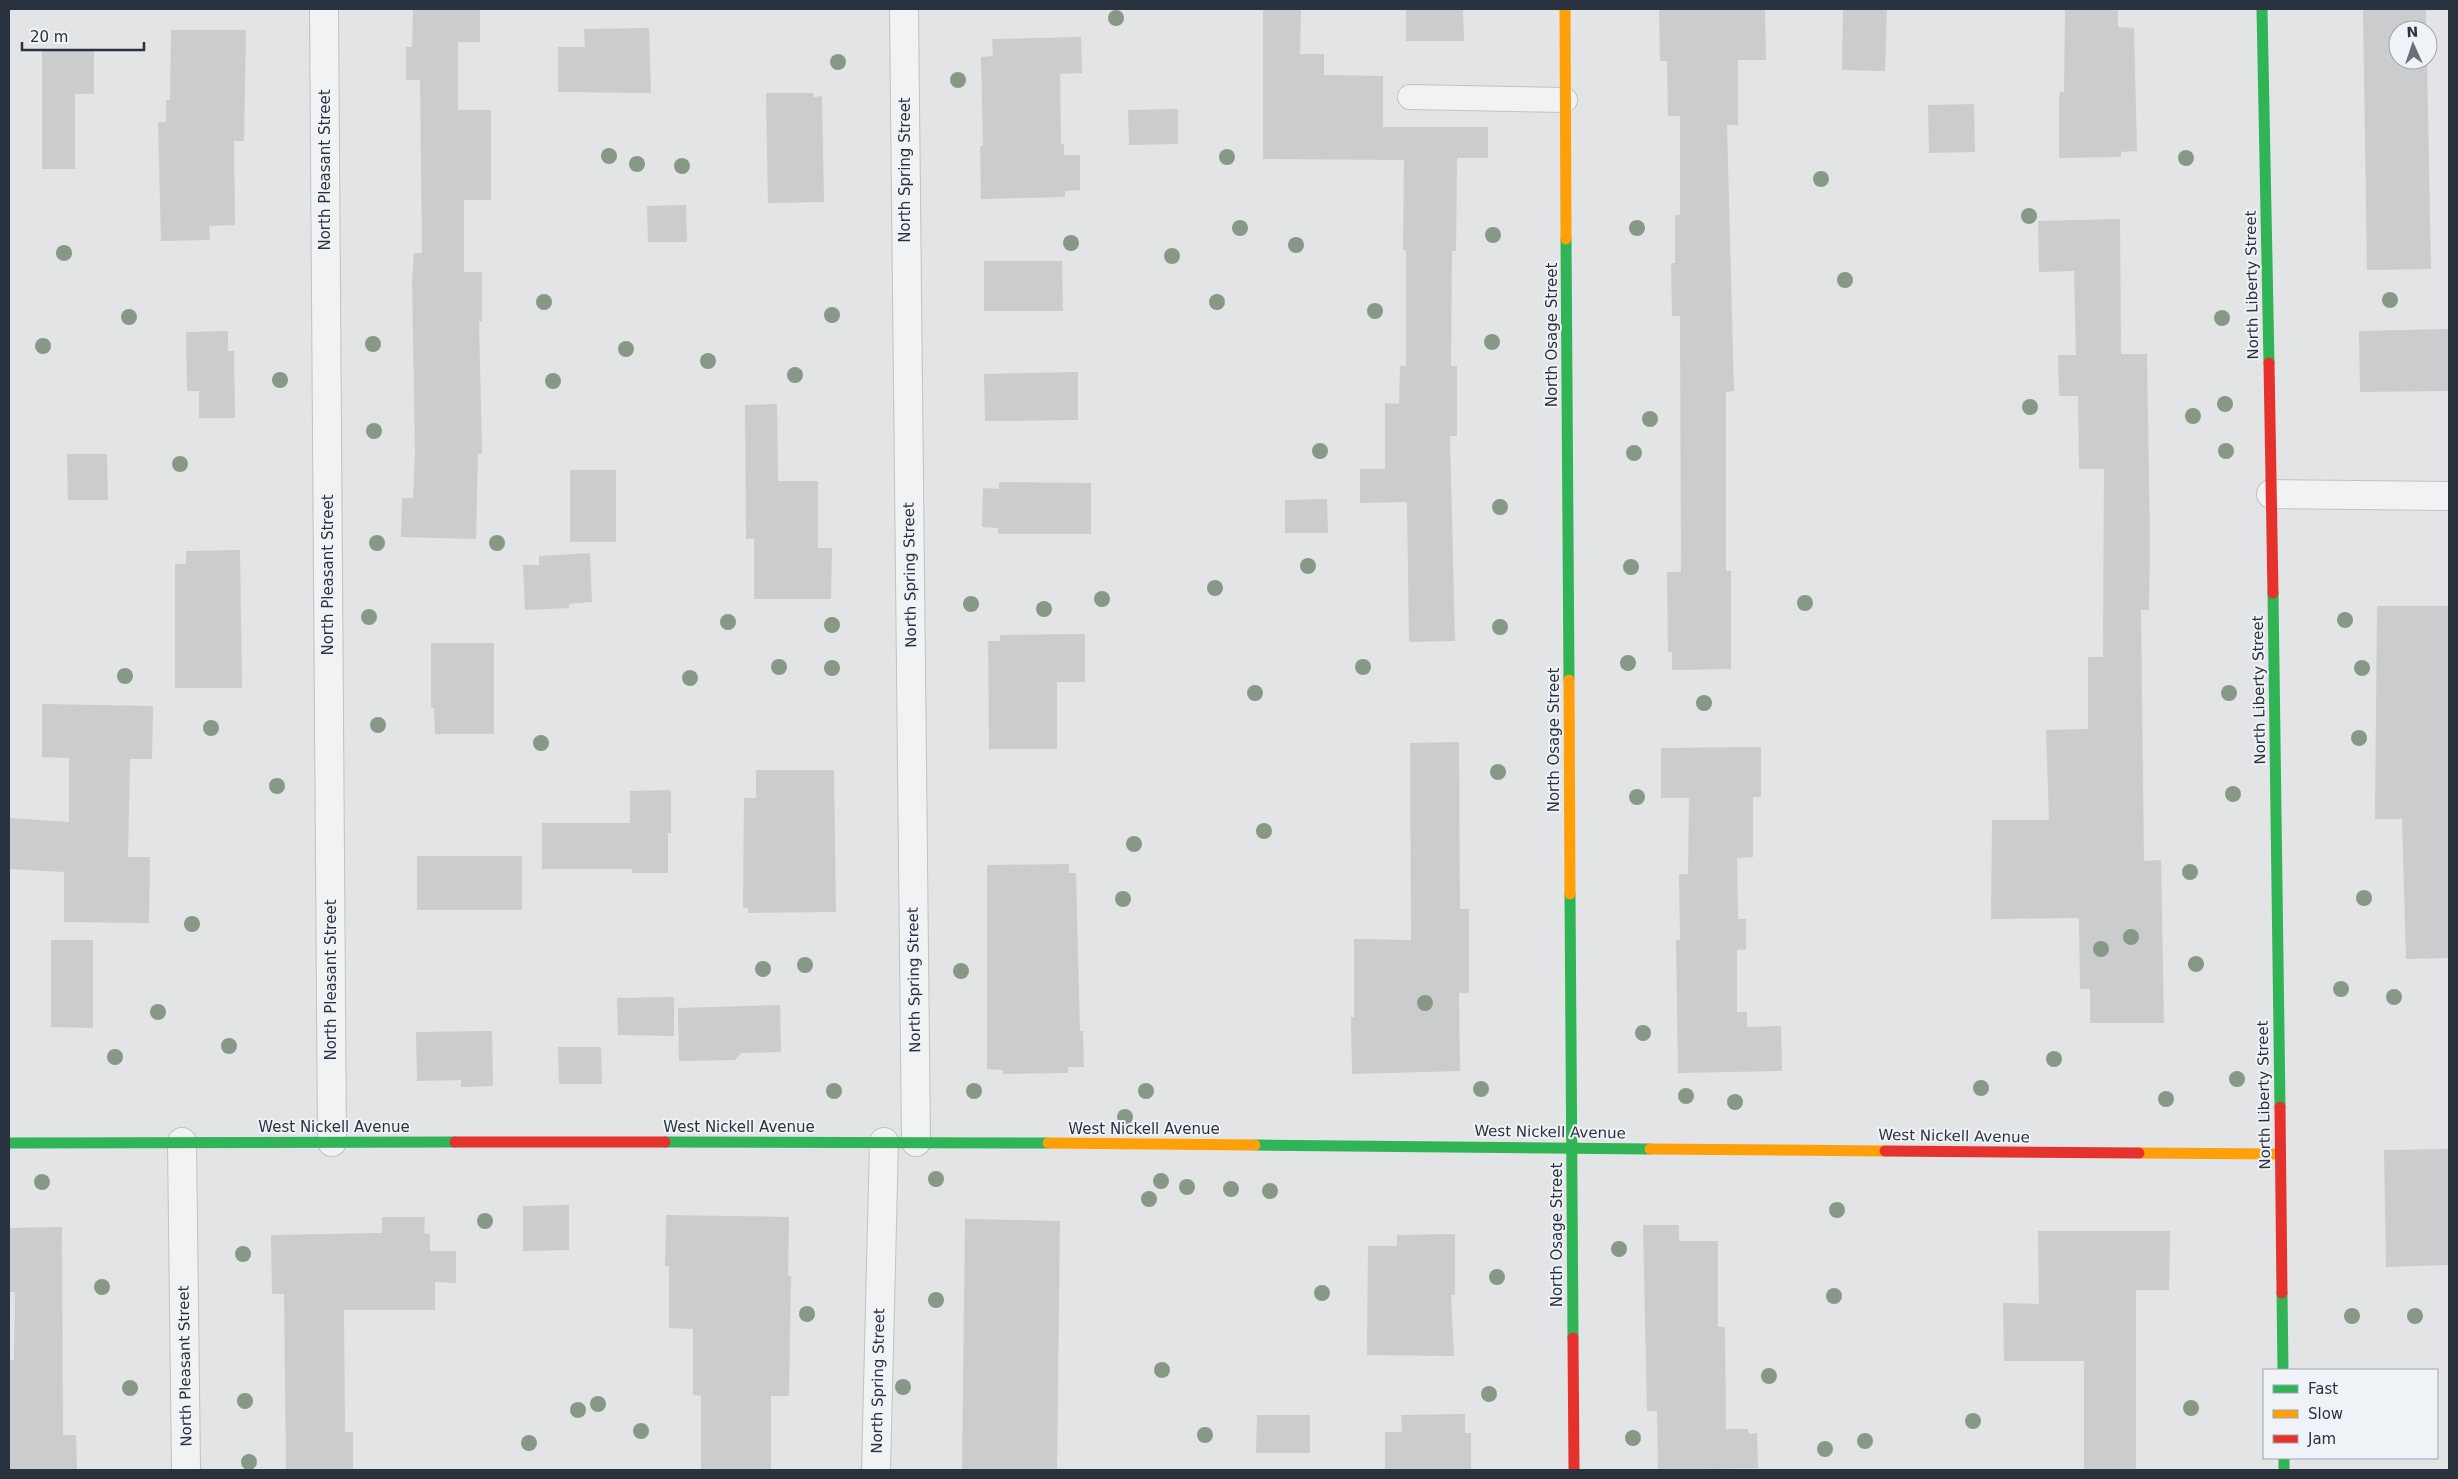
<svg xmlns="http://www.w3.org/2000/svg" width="2458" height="1479" font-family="'DejaVu Sans',sans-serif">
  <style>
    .building { fill: #caccce }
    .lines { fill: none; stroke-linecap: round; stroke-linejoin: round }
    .lane-casing { stroke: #c0c2c4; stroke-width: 26 }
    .street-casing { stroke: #c0c2c4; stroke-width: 30 }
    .lane { stroke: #f1f2f3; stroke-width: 24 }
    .street { stroke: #f1f2f3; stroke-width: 28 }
    .fast { stroke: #30b455; stroke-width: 11 }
    .slow { stroke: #ff9f0a; stroke-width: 11 }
    .jam { stroke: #e5322d; stroke-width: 11 }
    .tree { fill: #889886 }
    .labels { text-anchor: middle; stroke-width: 4; stroke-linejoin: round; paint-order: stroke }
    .street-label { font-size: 15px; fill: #29323f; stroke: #eff2f6 }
  </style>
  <rect width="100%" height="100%" fill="#e2e4e6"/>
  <!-- building -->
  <g class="building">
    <polygon points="413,9 480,9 480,42 458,42 458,110 491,110 491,200 464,200 464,272 482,272 482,322 479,321 482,454 478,454 476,539 401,537 402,498 413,498 415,454 412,280 414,253 422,253 420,80 406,80 406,47 412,47"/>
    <polygon points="1263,9 1301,9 1300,54 1324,54 1324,75 1383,76 1383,127 1488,127 1488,158 1457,158 1456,251 1452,251 1451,366 1457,366 1457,436 1450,436 1455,641 1409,642 1407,502 1360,503 1360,469 1385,469 1385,403 1399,404 1400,366 1406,366 1406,250 1403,250 1404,160 1263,159"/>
    <polygon points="1406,9 1463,9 1464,41 1406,41"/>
    <polygon points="1659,9 1765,9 1766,60 1738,60 1738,125 1727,125 1734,391 1726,392 1726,571 1731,571 1731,669 1672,670 1672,652 1668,652 1667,572 1681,572 1680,316 1672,316 1671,263 1675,263 1675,215 1680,215 1680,116 1668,116 1667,61 1660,61"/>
    <polygon points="1843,9 1887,9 1885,71 1842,70"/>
    <polygon points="2065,9 2118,9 2118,27 2134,28 2137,151 2121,152 2121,157 2059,158 2059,99 2060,92 2064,92"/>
    <polygon points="2368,9 2426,9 2426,30 2398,30 2398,60 2427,60 2431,269 2367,270 2363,11"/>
    <polygon points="649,28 651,93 558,92 558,47 585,47 584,29"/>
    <polygon points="171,30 246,30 244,141 234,141 235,225 209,226 210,240 161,241 158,122 166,122 166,100 170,100"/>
    <polygon points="1081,37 1082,73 1060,74 1061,144 1064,144 1064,155 1080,155 1080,190 1065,191 1065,197 981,199 980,146 983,146 981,57 993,56 992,39"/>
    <polygon points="42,50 94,50 94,94 75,94 75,169 42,169"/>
    <polygon points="766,93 813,93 814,97 822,96 824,202 768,203"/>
    <polygon points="1974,104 1975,152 1929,153 1928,105"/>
    <polygon points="1178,109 1178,144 1129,145 1128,110"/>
    <polygon points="686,205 687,242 648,242 647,206"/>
    <polygon points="2120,219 2121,354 2147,354 2150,543 2149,610 2141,610 2144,861 2161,860 2164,1023 2090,1023 2090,989 2080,989 2079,918 1991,919 1992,820 2049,820 2046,730 2088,729 2088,657 2103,657 2104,469 2079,469 2078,396 2059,396 2058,355 2076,355 2074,271 2039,272 2038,221"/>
    <polygon points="984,261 1062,261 1063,311 984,311"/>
    <polygon points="2449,329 2449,391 2360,392 2359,331"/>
    <polygon points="228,331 228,351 234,351 235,418 199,418 199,391 187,391 186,332"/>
    <polygon points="1078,372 1078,420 985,421 984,374"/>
    <polygon points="777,404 778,481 818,481 818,548 832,548 831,599 754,599 754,539 746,539 745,405"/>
    <polygon points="67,454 107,454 108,500 68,500"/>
    <rect x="570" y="470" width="46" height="72"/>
    <polygon points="999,482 1091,483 1091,534 998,534 998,528 982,527 983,488 999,489"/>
    <polygon points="1327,499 1328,533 1285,533 1285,500"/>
    <polygon points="240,550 242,688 175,688 175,564 186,564 186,551"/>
    <polygon points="590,553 592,602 569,604 569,608 525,610 523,565 539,565 539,556"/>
    <polygon points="2377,606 2449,606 2449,958 2406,959 2402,819 2375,819"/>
    <polygon points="1085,634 1085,682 1057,682 1057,749 989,749 988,641 1000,641 1000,635"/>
    <polygon points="431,643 494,643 494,734 435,734 434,708 431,707"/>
    <polygon points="42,704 153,706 152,759 130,759 128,857 150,857 149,923 64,922 64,872 9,869 9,818 69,822 69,758 42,757"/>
    <polygon points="1459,742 1460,909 1469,909 1469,993 1459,993 1460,1071 1352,1074 1351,1017 1354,1017 1354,939 1411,940 1410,743"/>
    <polygon points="1761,747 1761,797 1753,797 1753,857 1737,858 1738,919 1746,919 1746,949 1737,950 1737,1012 1747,1012 1747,1027 1781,1026 1782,1071 1678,1073 1676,940 1680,940 1679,874 1688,874 1689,798 1661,798 1661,748"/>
    <polygon points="756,770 834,770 836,912 748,913 748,908 743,908 744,798 756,798"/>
    <polygon points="671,790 671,833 668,833 668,873 632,873 632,869 542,869 542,823 630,823 630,791"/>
    <rect x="417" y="856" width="105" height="54"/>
    <polygon points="1069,864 1069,873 1076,873 1080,1031 1083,1031 1084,1067 1068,1067 1068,1073 1003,1074 1003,1070 987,1069 987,865"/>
    <polygon points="51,940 93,940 93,1028 51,1027"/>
    <polygon points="674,997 674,1036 618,1035 617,998"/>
    <polygon points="780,1005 781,1052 741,1053 735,1060 679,1061 678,1008"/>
    <polygon points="492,1031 493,1086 461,1087 461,1080 417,1081 416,1032"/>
    <polygon points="558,1047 601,1047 602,1084 559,1084"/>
    <polygon points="2449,1149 2449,1265 2386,1267 2384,1150"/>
    <polygon points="569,1205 569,1250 523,1251 523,1206"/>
    <polygon points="666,1215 789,1217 788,1276 791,1276 789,1396 771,1396 771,1470 701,1470 701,1396 693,1395 693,1329 669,1328 669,1266 665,1266"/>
    <polygon points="382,1217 425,1217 424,1233 430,1234 430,1251 456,1251 456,1283 435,1282 435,1310 344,1310 345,1432 353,1432 353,1470 286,1470 284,1294 272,1294 271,1235 382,1233"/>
    <polygon points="965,1219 1060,1221 1057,1470 962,1470"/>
    <polygon points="1643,1225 1679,1225 1679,1241 1718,1241 1718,1327 1725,1327 1726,1429 1748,1429 1749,1434 1757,1433 1758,1468 1658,1470 1657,1411 1647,1411"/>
    <polygon points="62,1227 63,1435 76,1435 77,1470 9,1470 9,1360 14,1360 15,1292 9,1292 9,1228"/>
    <polygon points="2038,1231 2170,1231 2169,1290 2136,1290 2136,1470 2084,1470 2084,1361 2004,1361 2003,1303 2039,1304"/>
    <polygon points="1455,1234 1455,1295 1451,1295 1454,1356 1367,1355 1368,1246 1397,1246 1397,1235"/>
    <polygon points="1465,1414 1465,1433 1471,1433 1471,1470 1385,1470 1385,1432 1402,1432 1401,1415"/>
    <polygon points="1257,1415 1310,1415 1310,1453 1256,1453"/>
  </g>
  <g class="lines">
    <!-- lane casing -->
    <g class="lane-casing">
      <polyline id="lane" points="1410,97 1565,100"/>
    </g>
    <!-- street casing -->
    <g class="street-casing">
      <g id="street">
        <polyline points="324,9 332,1142"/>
        <polyline points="904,9 916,1142"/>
        <polyline points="2271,494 2449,496"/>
        <polyline points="182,1142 186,1470"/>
        <polyline points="876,1470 884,1142"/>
      </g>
    </g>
    <!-- lane -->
    <use href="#lane" class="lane"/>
    <!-- street -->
    <use href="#street" class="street"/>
    <!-- fast -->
    <g class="fast">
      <polyline points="2262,9 2269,363"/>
      <polyline points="1566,239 1569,680"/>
      <polyline points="2273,593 2280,1107"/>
      <polyline points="1570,894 1573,1338"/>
      <polyline points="665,1142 1048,1143"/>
      <polyline points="9,1143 455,1142"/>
      <polyline points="1255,1145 1650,1149"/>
      <polyline points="2282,1293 2283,1370"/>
      <polyline points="2284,1458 2284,1470"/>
    </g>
    <!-- slow -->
    <g class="slow">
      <polyline points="1565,9 1566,239"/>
      <polyline points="1569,680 1570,894"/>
      <polyline points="1048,1143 1255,1145"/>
      <polyline points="1650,1149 1885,1151"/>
      <polyline points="2139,1153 2280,1154"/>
    </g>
    <!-- jam -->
    <g class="jam">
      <polyline points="2269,363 2273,593"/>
      <polyline points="2280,1107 2282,1293"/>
      <polyline points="455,1142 665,1142"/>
      <polyline points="1885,1151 2139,1153"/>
      <polyline points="1573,1338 1574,1470"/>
    </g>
  </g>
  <!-- trees -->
  <g class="tree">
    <circle cx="1116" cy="18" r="8"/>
    <circle cx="838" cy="62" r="8"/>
    <circle cx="958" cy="80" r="8"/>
    <circle cx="609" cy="156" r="8"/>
    <circle cx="1227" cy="157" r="8"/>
    <circle cx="2186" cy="158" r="8"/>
    <circle cx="637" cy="164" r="8"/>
    <circle cx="682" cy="166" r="8"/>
    <circle cx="1821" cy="179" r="8"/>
    <circle cx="2029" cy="216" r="8"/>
    <circle cx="1240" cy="228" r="8"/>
    <circle cx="1637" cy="228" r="8"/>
    <circle cx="1493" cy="235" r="8"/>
    <circle cx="1071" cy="243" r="8"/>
    <circle cx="1296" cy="245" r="8"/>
    <circle cx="64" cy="253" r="8"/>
    <circle cx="1172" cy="256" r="8"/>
    <circle cx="1845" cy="280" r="8"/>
    <circle cx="2390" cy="300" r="8"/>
    <circle cx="544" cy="302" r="8"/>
    <circle cx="1217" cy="302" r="8"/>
    <circle cx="1375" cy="311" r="8"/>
    <circle cx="832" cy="315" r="8"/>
    <circle cx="129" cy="317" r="8"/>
    <circle cx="2222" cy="318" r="8"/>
    <circle cx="1492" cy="342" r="8"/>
    <circle cx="373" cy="344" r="8"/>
    <circle cx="43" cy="346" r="8"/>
    <circle cx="626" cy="349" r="8"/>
    <circle cx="708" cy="361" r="8"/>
    <circle cx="795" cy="375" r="8"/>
    <circle cx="280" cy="380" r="8"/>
    <circle cx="553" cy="381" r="8"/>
    <circle cx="2225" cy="404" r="8"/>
    <circle cx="2030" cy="407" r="8"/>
    <circle cx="2193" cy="416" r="8"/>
    <circle cx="1650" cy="419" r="8"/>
    <circle cx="374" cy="431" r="8"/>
    <circle cx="1320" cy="451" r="8"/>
    <circle cx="2226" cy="451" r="8"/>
    <circle cx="1634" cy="453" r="8"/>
    <circle cx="180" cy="464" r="8"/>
    <circle cx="1500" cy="507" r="8"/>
    <circle cx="377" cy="543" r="8"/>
    <circle cx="497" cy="543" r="8"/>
    <circle cx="1308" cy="566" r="8"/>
    <circle cx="1631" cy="567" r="8"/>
    <circle cx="1215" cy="588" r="8"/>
    <circle cx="1102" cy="599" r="8"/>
    <circle cx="1805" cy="603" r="8"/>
    <circle cx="971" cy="604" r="8"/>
    <circle cx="1044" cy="609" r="8"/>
    <circle cx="369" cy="617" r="8"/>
    <circle cx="2345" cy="620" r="8"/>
    <circle cx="728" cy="622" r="8"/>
    <circle cx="832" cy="625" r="8"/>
    <circle cx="1500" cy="627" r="8"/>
    <circle cx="1628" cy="663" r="8"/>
    <circle cx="779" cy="667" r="8"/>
    <circle cx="1363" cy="667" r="8"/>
    <circle cx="832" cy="668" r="8"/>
    <circle cx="2362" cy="668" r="8"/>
    <circle cx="125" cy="676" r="8"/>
    <circle cx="690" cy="678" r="8"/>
    <circle cx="1255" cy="693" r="8"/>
    <circle cx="2229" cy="693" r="8"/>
    <circle cx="1704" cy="703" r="8"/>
    <circle cx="378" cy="725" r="8"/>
    <circle cx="211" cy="728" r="8"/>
    <circle cx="2359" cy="738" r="8"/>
    <circle cx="541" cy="743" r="8"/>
    <circle cx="1498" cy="772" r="8"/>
    <circle cx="277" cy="786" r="8"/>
    <circle cx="2233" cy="794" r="8"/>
    <circle cx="1637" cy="797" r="8"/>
    <circle cx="1264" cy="831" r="8"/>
    <circle cx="1134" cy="844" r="8"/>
    <circle cx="2190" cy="872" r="8"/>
    <circle cx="2364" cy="898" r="8"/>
    <circle cx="1123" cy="899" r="8"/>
    <circle cx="192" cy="924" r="8"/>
    <circle cx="2131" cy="937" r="8"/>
    <circle cx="2101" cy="949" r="8"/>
    <circle cx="2196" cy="964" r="8"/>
    <circle cx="805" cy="965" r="8"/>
    <circle cx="763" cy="969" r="8"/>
    <circle cx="961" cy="971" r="8"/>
    <circle cx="2341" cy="989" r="8"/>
    <circle cx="2394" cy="997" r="8"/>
    <circle cx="1425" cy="1003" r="8"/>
    <circle cx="158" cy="1012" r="8"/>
    <circle cx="1643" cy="1033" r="8"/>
    <circle cx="229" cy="1046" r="8"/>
    <circle cx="115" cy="1057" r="8"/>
    <circle cx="2054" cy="1059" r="8"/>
    <circle cx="2237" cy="1079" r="8"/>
    <circle cx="1981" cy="1088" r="8"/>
    <circle cx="1481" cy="1089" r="8"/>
    <circle cx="834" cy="1091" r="8"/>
    <circle cx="974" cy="1091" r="8"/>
    <circle cx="1146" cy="1091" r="8"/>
    <circle cx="1686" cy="1096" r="8"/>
    <circle cx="2166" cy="1099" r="8"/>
    <circle cx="1735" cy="1102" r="8"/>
    <circle cx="1125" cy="1117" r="8"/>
    <circle cx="936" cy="1179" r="8"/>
    <circle cx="1161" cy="1181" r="8"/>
    <circle cx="42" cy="1182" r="8"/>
    <circle cx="1187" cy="1187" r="8"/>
    <circle cx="1231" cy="1189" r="8"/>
    <circle cx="1270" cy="1191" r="8"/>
    <circle cx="1149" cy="1199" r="8"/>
    <circle cx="1837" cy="1210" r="8"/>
    <circle cx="485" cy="1221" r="8"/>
    <circle cx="1619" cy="1249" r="8"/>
    <circle cx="243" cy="1254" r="8"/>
    <circle cx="1497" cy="1277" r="8"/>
    <circle cx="102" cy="1287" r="8"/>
    <circle cx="1322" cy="1293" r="8"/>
    <circle cx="1834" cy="1296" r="8"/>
    <circle cx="936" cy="1300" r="8"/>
    <circle cx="807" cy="1314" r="8"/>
    <circle cx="2352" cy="1316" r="8"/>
    <circle cx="2415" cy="1316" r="8"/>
    <circle cx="1162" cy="1370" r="8"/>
    <circle cx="1769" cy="1376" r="8"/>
    <circle cx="903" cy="1387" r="8"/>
    <circle cx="130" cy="1388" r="8"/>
    <circle cx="1489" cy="1394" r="8"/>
    <circle cx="245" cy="1401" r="8"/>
    <circle cx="598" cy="1404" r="8"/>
    <circle cx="2191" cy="1408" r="8"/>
    <circle cx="578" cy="1410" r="8"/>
    <circle cx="1973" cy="1421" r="8"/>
    <circle cx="641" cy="1431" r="8"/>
    <circle cx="1205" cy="1435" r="8"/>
    <circle cx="1633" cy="1438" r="8"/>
    <circle cx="1865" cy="1441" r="8"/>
    <circle cx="529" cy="1443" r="8"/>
    <circle cx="1825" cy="1449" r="8"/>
    <circle cx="249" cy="1462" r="8"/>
  </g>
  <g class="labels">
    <!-- street labels -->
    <g class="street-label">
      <text transform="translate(325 170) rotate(-90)" y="5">North Pleasant Street</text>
      <text transform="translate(905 170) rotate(-90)" y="5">North Spring Street</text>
      <text transform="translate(2252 285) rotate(-91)" y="5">North Liberty Street</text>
      <text transform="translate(1552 335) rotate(-90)" y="5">North Osage Street</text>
      <text transform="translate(328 575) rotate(-90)" y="5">North Pleasant Street</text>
      <text transform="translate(910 575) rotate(-91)" y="5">North Spring Street</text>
      <text transform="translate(2259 690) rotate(-91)" y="5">North Liberty Street</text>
      <text transform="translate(1554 740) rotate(-90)" y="5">North Osage Street</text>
      <text transform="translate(331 980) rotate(-90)" y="5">North Pleasant Street</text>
      <text transform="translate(914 980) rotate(-91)" y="5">North Spring Street</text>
      <text transform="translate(2264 1095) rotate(-91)" y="5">North Liberty Street</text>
      <text x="334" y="1132">West Nickell Avenue</text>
      <text x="739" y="1132">West Nickell Avenue</text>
      <text x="1144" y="1134">West Nickell Avenue</text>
      <text transform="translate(1550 1132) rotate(1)" y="5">West Nickell Avenue</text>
      <text transform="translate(1954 1136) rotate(1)" y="5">West Nickell Avenue</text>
      <text transform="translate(1557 1235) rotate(-90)" y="5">North Osage Street</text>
      <text transform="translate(185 1366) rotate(-91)" y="5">North Pleasant Street</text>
      <text transform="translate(878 1381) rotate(-89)" y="5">North Spring Street</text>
    </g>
  </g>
  <!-- border -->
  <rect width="2458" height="1479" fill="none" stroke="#29323f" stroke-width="20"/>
  <!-- legend -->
  <rect x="2263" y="1369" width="175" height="90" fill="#eff2f6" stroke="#a0a5ad"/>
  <rect x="2273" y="1385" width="25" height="8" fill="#30b455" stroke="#a0a5ad"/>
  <text x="2308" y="1394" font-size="15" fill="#29323f">Fast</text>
  <rect x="2273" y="1410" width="25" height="8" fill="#ff9f0a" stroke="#a0a5ad"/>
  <text x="2308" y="1419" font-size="15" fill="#29323f">Slow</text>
  <rect x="2273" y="1435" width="25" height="8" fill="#e5322d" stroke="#a0a5ad"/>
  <text x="2308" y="1444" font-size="15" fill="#29323f">Jam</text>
  <!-- north arrow -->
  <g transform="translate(2413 45) rotate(357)"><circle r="24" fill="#eff2f6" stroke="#a0a5ad"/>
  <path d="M0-4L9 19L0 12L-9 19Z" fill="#6a7079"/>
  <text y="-8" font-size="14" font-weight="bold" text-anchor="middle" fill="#29323f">N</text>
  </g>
  <!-- scale -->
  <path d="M22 42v8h122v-8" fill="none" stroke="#29323f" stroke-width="2.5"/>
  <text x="30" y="42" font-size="15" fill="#29323f" stroke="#eff2f6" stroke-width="4" paint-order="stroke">20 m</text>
</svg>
